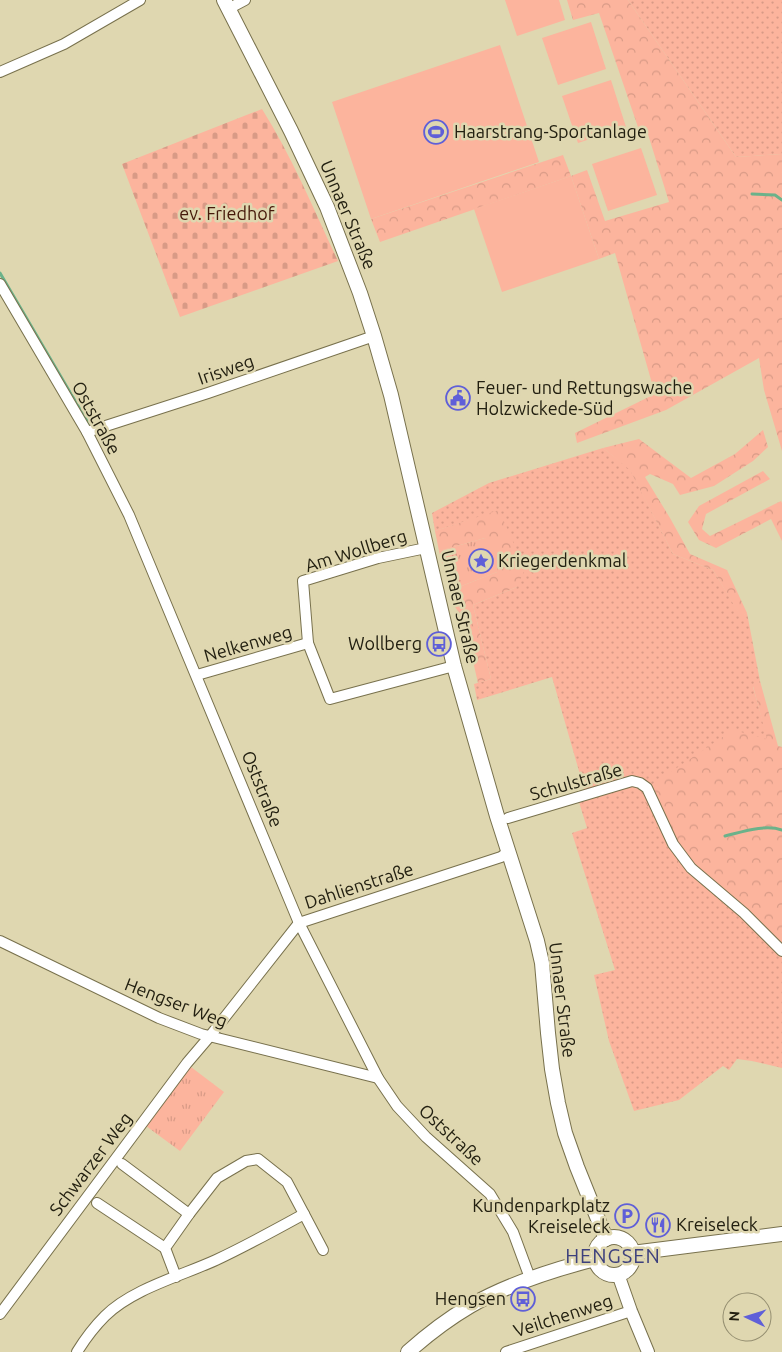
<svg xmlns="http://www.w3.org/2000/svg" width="782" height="1352" font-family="Ubuntu,sans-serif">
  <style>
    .grass { fill: url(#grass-dots) }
    .forest { fill: url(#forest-crowns) }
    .cemetery { fill: url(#cemetery-stones) }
    .park { fill: url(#park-tufts) }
    .garden { fill: #fcb49d }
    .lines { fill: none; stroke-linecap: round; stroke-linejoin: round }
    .stream { stroke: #6bb28a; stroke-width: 3 }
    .minor-casing { stroke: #78714d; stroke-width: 12 }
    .tertiary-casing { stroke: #78714d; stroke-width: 14 }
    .secondary-casing { stroke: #78714d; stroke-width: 16 }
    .minor { stroke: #fff; stroke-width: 10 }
    .tertiary { stroke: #fff; stroke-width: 12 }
    .secondary { stroke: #fff; stroke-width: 14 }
    .labels { text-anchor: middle; stroke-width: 5; stroke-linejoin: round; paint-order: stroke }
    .poi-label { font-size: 18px; fill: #232011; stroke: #dfd7b0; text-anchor: start }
    .park-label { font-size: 18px; fill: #46190a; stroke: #dfd7b0 }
    .street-label { font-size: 18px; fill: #232011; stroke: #dfd7b0 }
    .quarter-label { font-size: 20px; letter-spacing: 1px; fill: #3d407d; stroke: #dfd7b0 }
  </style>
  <defs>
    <pattern id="grass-dots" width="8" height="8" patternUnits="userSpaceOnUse" patternTransform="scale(1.25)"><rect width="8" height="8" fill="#fcb49d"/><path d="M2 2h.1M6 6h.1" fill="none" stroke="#d89a86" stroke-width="1.8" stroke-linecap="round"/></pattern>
    <pattern id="forest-crowns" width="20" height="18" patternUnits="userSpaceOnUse" patternTransform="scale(1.25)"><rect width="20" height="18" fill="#fcb49d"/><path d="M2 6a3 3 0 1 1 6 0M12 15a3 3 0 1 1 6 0" fill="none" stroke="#d89a86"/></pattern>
    <pattern id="cemetery-stones" width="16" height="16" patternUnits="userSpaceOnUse" patternTransform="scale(1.25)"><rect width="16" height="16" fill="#fcb49d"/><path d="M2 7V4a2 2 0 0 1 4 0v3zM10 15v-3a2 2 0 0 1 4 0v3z" fill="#d89a86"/></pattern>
    <pattern id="park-tufts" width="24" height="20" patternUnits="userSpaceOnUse" patternTransform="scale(1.25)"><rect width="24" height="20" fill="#fcb49d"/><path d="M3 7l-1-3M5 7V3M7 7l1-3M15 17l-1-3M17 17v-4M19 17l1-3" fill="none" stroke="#d89a86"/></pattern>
  </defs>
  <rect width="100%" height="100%" fill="#dfd7b0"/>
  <!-- grass -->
  <g class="grass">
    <polygon points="628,0 782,0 782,154 736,157"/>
    <polygon points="603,448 630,469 673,554 713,570 741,616 747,613 760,681 753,687 768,740 749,924 782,956 782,1068 752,1061 737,1059 729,1070 723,1066 679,1100 634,1111 609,1041 594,975 615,970 572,833 587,828 579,802 585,792 552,677 477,700 474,684 491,679 473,605 517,587 499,511 435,531 432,513 489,483"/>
  </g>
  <!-- forest -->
  <g class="forest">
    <polygon points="567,0 628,0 736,157 782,154 782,451 764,390 759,358 666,410 577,443 575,433 655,394 615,253 599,259 571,176 380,242 371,219 563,155 571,176 587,170 605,221 669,202 647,131 640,133 599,13 573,20"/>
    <polygon points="763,430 768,447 753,461 714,486 680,495 673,484 650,474 645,477 670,518 690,554 727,570 747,613 741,617 713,570 673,554 630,470 603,448 639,439 691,478 735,454"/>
    <polygon points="763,471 770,479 706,514 702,529 710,536 781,501 782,503 782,541 771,519 716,548 699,540 688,522 699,506"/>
    <polygon points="499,510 525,569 517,587 473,605 491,679 478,683 463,618 455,607 449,591 497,572 485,538 439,551 435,531"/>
    <polygon points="760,681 778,746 782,747 782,948 749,924 678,868 645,802 647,788 733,730 767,739 753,686"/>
  </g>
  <!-- cemetery -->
  <path class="cemetery" d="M262,109C292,157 314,210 338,261L180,317L122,164Z"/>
  <!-- park -->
  <g class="park">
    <polygon points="485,538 495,544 500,561 497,572 449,591 439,551"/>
    <polygon points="187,1064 224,1092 180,1151 142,1123"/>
  </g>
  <!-- garden -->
  <g class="garden">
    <polygon points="505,0 559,0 565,20 517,36"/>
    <polygon points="591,22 606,69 558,85 542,38"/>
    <polygon points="500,45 539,162 371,219 332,102"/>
    <polygon points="611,80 626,127 578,143 562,96"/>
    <polygon points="641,148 657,195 608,211 592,164"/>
    <polygon points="571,176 599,259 502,292 474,209"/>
  </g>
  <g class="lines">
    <!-- stream -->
    <g class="stream">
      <polyline points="752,194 775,195 782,200"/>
      <polyline points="0,273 91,428"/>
      <path d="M725,836C742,832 765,824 782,830"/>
    </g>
    <!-- minor casing -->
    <g class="minor-casing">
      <g id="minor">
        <polyline points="228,9 245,0"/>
        <polyline points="0,72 64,44 140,0"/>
        <polyline points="0,284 87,432 129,515 299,923 378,1078 397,1106 426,1137 490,1194 513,1232 530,1278"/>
        <polyline points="87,432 208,393 374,336"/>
        <polyline points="426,548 378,558 303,581 308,643 330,699 454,666"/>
        <polyline points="197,675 308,643"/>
        <polyline points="508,818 632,781 640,783 647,788 673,844 691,868 744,913 782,951"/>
        <polyline points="0,941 159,1018 201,1034 378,1078"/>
        <polyline points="122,1164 189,1214"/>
        <polyline points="97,1203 165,1248"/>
        <polyline points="304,1214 323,1250"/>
        <polyline points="0,1314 187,1063 210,1036 299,923 501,857 508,852"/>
        <path d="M77,1352C85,1339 94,1327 105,1316C132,1289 181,1276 216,1260C246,1246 275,1230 304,1214L287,1182L258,1159L246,1161L217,1178L189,1214L165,1248L176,1277"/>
        <polyline points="506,1352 631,1311"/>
      </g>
    </g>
    <!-- tertiary casing -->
    <g class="tertiary-casing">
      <polyline id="tertiary" points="618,1274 631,1311 648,1352"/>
    </g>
    <!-- secondary casing -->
    <g class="secondary-casing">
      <g id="secondary">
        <polyline points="224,0 291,131 327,207 360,293 374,336 391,395 454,666 497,816 537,941 542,963 548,1033 552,1069 558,1103 565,1133 577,1167 606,1239"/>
        <circle cx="614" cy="1256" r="19"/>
        <polyline points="632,1253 782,1234"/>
        <path d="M408,1352C427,1335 448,1319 470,1306C508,1284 552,1270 595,1259"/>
      </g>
    </g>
    <!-- minor -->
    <use href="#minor" class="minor"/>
    <!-- tertiary -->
    <use href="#tertiary" class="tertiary"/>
    <!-- secondary -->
    <use href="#secondary" class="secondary"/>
  </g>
  <!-- icons -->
  <defs>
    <g id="stadium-ring" transform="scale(1.25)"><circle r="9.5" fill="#dfd7b0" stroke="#5f5fd8" stroke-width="1.5"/><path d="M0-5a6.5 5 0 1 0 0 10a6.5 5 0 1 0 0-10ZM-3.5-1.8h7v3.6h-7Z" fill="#5f5fd8"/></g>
    <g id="civic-ring" transform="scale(1.25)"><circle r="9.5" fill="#dfd7b0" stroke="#5f5fd8" stroke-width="1.5"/><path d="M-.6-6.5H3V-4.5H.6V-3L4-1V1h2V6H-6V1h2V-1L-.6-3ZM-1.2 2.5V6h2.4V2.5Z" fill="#5f5fd8"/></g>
    <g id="sight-ring" transform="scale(1.25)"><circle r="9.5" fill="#dfd7b0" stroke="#5f5fd8" stroke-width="1.5"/><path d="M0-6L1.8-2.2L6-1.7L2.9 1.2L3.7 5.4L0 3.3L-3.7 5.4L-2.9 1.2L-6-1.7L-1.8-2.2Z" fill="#5f5fd8"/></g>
    <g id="bus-ring" transform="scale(1.25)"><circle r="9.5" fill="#dfd7b0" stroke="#5f5fd8" stroke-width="1.5"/><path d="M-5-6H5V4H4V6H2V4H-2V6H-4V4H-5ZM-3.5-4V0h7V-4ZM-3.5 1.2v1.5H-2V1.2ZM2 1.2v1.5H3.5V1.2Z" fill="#5f5fd8"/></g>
    <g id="parking-ring" transform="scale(1.25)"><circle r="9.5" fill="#dfd7b0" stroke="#5f5fd8" stroke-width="1.5"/><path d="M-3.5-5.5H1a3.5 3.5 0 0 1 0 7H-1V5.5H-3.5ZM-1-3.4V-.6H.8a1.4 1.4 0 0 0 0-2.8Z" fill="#5f5fd8"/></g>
    <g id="restaurant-ring" transform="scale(1.25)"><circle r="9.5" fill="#dfd7b0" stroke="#5f5fd8" stroke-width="1.5"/><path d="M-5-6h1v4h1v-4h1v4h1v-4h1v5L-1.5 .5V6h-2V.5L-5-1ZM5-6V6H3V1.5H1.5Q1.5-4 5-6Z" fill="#5f5fd8"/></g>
  </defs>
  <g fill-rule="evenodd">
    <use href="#stadium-ring" x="436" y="132"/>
    <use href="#civic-ring" x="458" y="398"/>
    <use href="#sight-ring" x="481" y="561"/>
    <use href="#bus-ring" x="439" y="644"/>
    <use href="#parking-ring" x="627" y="1216"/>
    <use href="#restaurant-ring" x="658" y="1225"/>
    <use href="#bus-ring" x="523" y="1299"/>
  </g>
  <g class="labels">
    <!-- poi labels -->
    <g class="poi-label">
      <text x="454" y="138">Haarstrang-Sportanlage</text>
      <text x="476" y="394">Feuer- und Rettungswache<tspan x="476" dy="21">Holzwickede-Süd</tspan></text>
      <text x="498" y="567">Kriegerdenkmal</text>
      <text x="422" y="650" text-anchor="end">Wollberg</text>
      <text x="610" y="1212" text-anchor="end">Kundenparkplatz<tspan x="610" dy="21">Kreiseleck</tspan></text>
      <text x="676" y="1231">Kreiseleck</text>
      <text x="506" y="1305" text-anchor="end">Hengsen</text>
    </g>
    <!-- park labels -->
    <g class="park-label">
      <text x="227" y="220">ev. Friedhof</text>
    </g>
    <!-- street labels -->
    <g class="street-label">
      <text transform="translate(348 215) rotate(67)" y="6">Unnaer Straße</text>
      <text transform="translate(226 370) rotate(-19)" y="6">Irisweg</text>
      <text transform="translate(96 418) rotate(61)" y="6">Oststraße</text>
      <text transform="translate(356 551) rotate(-17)" y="6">Am Wollberg</text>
      <text transform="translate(460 607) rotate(77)" y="6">Unnaer Straße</text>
      <text transform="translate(248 644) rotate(-16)" y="6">Nelkenweg</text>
      <text transform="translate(576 782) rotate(-16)" y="6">Schulstraße</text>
      <text transform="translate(262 789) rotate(68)" y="6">Oststraße</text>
      <text transform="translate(359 886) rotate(-18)" y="6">Dahlienstraße</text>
      <text transform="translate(562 1000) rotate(83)" y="6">Unnaer Straße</text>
      <text transform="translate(176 1003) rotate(21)" y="6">Hengser Weg</text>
      <text transform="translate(451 1135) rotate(43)" y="6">Oststraße</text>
      <text transform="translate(91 1164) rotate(-53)" y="6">Schwarzer Weg</text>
      <text transform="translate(563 1316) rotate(-18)" y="6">Veilchenweg</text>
    </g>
    <!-- quarter labels -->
    <g class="quarter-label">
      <text x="613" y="1263">HENGSEN</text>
    </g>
  </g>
  <!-- north arrow -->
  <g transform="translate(747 1317) rotate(274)"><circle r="24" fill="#dfd7b0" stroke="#948e70"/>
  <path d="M0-4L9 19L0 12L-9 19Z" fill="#5f5fd8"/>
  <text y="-8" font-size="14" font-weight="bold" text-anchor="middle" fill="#232011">N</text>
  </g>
</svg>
